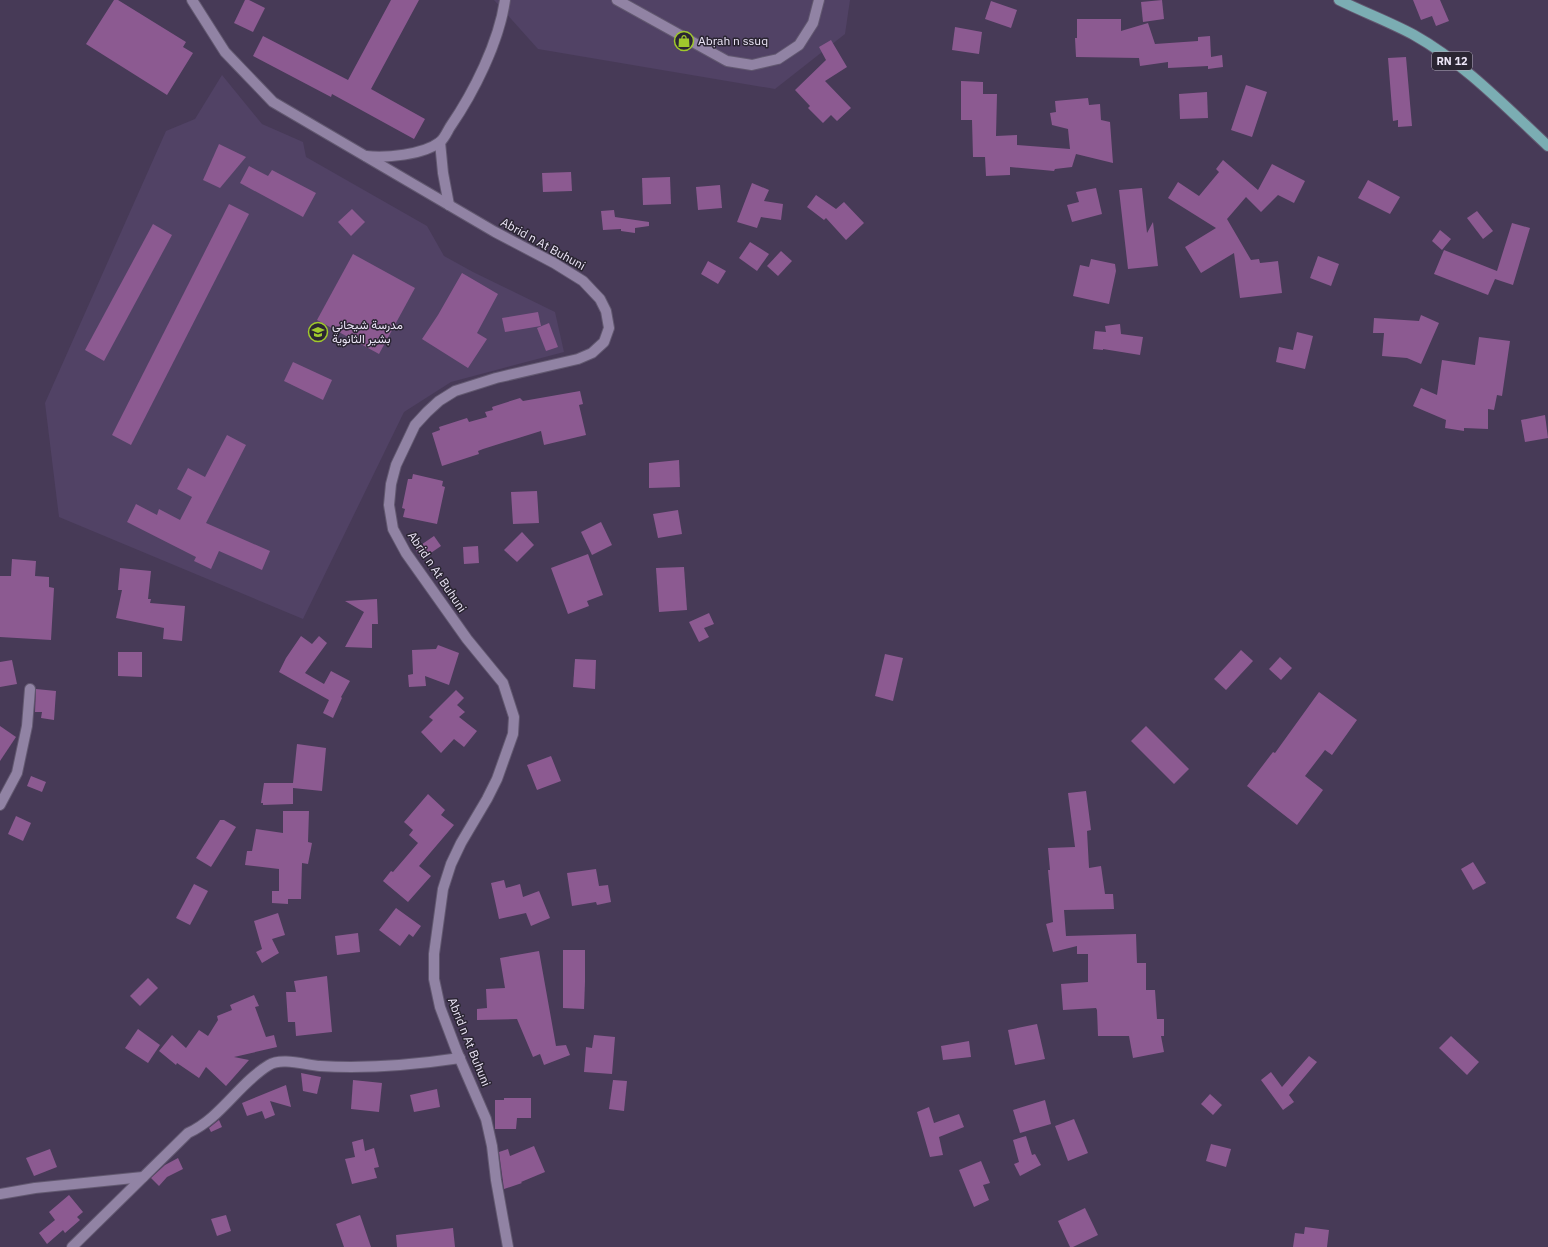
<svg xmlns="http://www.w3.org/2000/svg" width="1548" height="1247" font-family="'IBM Plex Sans',Vazirmatn,sans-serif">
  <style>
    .built { fill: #514265 }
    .building { fill: #8c5a91 }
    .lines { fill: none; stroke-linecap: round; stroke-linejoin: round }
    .minor-casing { stroke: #625870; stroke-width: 12 }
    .major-casing { stroke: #625870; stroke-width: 12 }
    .minor { stroke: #9183a4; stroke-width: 10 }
    .major { stroke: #7badb3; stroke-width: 10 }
    .labels { text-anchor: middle; stroke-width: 3; stroke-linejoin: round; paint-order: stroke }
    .shield { fill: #2a2532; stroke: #b2abbc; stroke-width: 1 }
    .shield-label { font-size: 11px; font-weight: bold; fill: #ece5f7 }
    .poi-label { font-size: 12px; fill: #ece5f7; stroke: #2a2532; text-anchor: start }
    .street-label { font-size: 12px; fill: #ece5f7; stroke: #2a2532 }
  </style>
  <rect width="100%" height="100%" fill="#473a57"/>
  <!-- built -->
  <g class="built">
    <polygon points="494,0 850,0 845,34 775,89 538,49"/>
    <polygon points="222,75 262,124 303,142 306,157 427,226 444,256 473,272 555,312 564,352 451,382 404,412 303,619 59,517 45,403 166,131 195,119"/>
  </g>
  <!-- building -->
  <g class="building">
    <polygon points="114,0 118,0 186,42 183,47 193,53 167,95 86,44"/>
    <polygon points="245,0 249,0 265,8 253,32 234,23"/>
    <polygon points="391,0 419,0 371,89 425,119 414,139 332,94 331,97 253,56 263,36 348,80"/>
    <polygon points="1162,0 1164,19 1143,22 1141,2"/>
    <polygon points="1413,0 1440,0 1449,21 1436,26 1432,16 1421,20"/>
    <polygon points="991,1 1017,10 1011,28 985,19"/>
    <polygon points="1077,19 1121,19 1121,31 1148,23 1155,44 1198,41 1198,37 1210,36 1211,57 1222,55 1223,67 1208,69 1208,66 1168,68 1168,62 1140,66 1139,58 1076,57 1075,38 1077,38"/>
    <polygon points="955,27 982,32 979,54 952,50"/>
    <polygon points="831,40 847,67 825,81 851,108 837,121 831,115 823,123 808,108 810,106 795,90 826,60 819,47"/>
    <polygon points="1406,57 1412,126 1398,127 1398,120 1393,121 1388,58"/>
    <polygon points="961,81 983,82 983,94 997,94 996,136 1017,135 1017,145 1070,149 1068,129 1052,125 1050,113 1056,112 1055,101 1088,98 1089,105 1100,104 1101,120 1110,122 1113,163 1076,154 1072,167 1055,169 1054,171 1010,167 1010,175 986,176 985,157 973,157 972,120 961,120"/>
    <polygon points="1246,85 1267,92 1252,137 1231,130"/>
    <polygon points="1207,92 1208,118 1180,119 1179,94"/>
    <polygon points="219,144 246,157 220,188 203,180"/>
    <polygon points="1223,160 1258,190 1272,164 1305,181 1294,203 1278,195 1261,212 1246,197 1227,219 1251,260 1259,259 1260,263 1278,261 1282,293 1240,298 1234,253 1201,273 1185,247 1216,228 1168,198 1178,182 1199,196 1219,172 1216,169"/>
    <polygon points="249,166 268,176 272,170 316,193 303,217 240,183"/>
    <polygon points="571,172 572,191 543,192 542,173"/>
    <polygon points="670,177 671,204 643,205 642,178"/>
    <polygon points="1368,180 1400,197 1390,214 1358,198"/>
    <polygon points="752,183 769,190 764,201 783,204 781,220 761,217 757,228 737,222"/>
    <polygon points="720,185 722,208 698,210 696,187"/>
    <polygon points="1096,188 1102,214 1072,222 1067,205 1079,202 1076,192"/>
    <polygon points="1142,188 1147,233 1153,222 1158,266 1128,269 1119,190"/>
    <polygon points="816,195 836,209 844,202 864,223 846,240 826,218 824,220 807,207"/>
    <polygon points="229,204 249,214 131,445 112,435"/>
    <polygon points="352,209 365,222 351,236 338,222"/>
    <polygon points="614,210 615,217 649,222 649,226 635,228 635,233 621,231 621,229 603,230 601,211"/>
    <polygon points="1477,211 1493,231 1483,239 1467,218"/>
    <polygon points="1512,223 1530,228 1513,285 1495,279 1488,295 1434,274 1444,250 1497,271"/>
    <polygon points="153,224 172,235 104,361 85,350"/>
    <polygon points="1440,230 1451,239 1442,250 1432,241"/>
    <polygon points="750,242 769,254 757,271 739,258"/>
    <polygon points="781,251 792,261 778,276 767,266"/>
    <polygon points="353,254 415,288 379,354 317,320"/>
    <polygon points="1318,256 1339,264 1331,286 1310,278"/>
    <polygon points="1091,259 1115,264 1116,271 1109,304 1073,296 1080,265 1089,267"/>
    <polygon points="708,261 726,271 718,284 701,274"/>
    <polygon points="462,273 498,294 477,333 487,339 468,368 422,339 438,315"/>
    <polygon points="538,312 541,326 505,332 502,318"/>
    <polygon points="1421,315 1439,323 1421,364 1407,358 1382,356 1384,333 1373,333 1374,318 1419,321"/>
    <polygon points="549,323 558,347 546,351 537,328"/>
    <polygon points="1120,324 1121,334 1143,337 1140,355 1103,349 1103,350 1093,349 1095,331 1106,332 1105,326"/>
    <polygon points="1297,332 1313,336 1305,369 1276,362 1279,347 1293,350"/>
    <polygon points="1479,337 1510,341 1502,396 1497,395 1494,410 1488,409 1488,429 1464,428 1464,431 1445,428 1446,420 1413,406 1421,388 1437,395 1442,360 1475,365"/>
    <polygon points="293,362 332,380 323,400 284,381"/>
    <polygon points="580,391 583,404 579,405 586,435 544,445 541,431 483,449 478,451 479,454 442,466 432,433 440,430 439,427 467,418 469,422 487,417 485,412 493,410 492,407 520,398 523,401"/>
    <polygon points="1545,415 1548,438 1525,442 1521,420"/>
    <polygon points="227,435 246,445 206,523 270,551 262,570 219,551 211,569 194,561 196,557 127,522 136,504 157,515 159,509 180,520 192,497 177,489 188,468 205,477"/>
    <polygon points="679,460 680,487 649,488 649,463"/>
    <polygon points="413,474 443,481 442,486 445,487 437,524 403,517 405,509 402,508 408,479 412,479"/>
    <polygon points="537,491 539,523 513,524 511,492"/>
    <polygon points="678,510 682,534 658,538 653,514"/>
    <polygon points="601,522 612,545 592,555 581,532"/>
    <polygon points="522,532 534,545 517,562 504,550"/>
    <polygon points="434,536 441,546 422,559 415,549"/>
    <polygon points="478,546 479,563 464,564 463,547"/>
    <polygon points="588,554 603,595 587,601 589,606 568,614 551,568"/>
    <polygon points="12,559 36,561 35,576 49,577 49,587 54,588 51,640 0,637 0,576 11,576"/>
    <polygon points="684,567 687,610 659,612 656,568"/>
    <polygon points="120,568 151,571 148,599 151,599 150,603 185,606 182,641 163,639 164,628 116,618 122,590 118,590"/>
    <polygon points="377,599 378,624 372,624 372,648 345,647 364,612 345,601"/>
    <polygon points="709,613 714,624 704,628 709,637 699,642 689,622"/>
    <polygon points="301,636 312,644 319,636 327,643 305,673 324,684 331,671 350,681 341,697 342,698 333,718 323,713 329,700 279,672 286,658"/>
    <polygon points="438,645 459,653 449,685 425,676 426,686 409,687 408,675 413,674 412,650 436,649"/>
    <polygon points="1241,650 1253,661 1226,690 1214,679"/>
    <polygon points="118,652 142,652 142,677 118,676"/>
    <polygon points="885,654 903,658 893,701 875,696"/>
    <polygon points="1280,657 1292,668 1281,680 1269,669"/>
    <polygon points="575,659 596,660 595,689 573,687"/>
    <polygon points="12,660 17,684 0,687 0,662"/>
    <polygon points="36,689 56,691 54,720 41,718 42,712 35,712"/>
    <polygon points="456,690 464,698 457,705 465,712 459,717 477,731 464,747 454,739 441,753 421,732 433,720 429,717"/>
    <polygon points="1319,692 1357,720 1332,755 1325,750 1305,776 1323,790 1297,825 1247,786 1273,752 1275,753"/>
    <polygon points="0,726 16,737 0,761"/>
    <polygon points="1146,726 1189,769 1174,784 1131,741"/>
    <polygon points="297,744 326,748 322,791 293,788 293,804 263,805 263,803 261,803 264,783 293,783"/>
    <polygon points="551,756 561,781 537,790 527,765"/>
    <polygon points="31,776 46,782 42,792 27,786"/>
    <polygon points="1086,791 1091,830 1087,831 1089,868 1101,866 1105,894 1113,894 1114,909 1064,910 1066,936 1136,934 1137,963 1146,963 1146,990 1155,990 1157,1019 1164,1019 1164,1036 1161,1036 1164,1052 1133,1058 1129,1036 1098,1036 1097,1010 1096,1008 1063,1010 1061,984 1088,982 1088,954 1077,954 1077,946 1053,952 1046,924 1053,922 1048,870 1050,870 1048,848 1075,847 1068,793"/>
    <polygon points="428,794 445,810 441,815 454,825 419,866 431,876 408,902 383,881 391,871 393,872 418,843 409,835 413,830 404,822"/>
    <polygon points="283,811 309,811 308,842 312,843 308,864 302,863 301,899 288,899 288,904 272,903 272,891 279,891 279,869 245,865 247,851 252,851 256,829 283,833"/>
    <polygon points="16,816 31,823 23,841 8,834"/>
    <polygon points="220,820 224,820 236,827 211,867 196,858"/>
    <polygon points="1473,862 1486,883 1473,890 1461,869"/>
    <polygon points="596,869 599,886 608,885 611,902 597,905 596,902 572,906 567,873"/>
    <polygon points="504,880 506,888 520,884 523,897 539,891 550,918 531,926 526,913 499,919 491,883"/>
    <polygon points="194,884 208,891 190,925 176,918"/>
    <polygon points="396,908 421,926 413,937 409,934 400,946 379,930"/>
    <polygon points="278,913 285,935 272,939 279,953 262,963 256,952 262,949 254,921"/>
    <polygon points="358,933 360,952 337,955 335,936"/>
    <polygon points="563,950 585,950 585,982 584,1009 563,1008"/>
    <polygon points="539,951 556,1046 566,1045 570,1055 544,1065 540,1054 533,1057 517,1019 477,1020 477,1009 487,1008 486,989 505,988 500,958"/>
    <polygon points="327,976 332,1032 296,1036 295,1022 288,1022 286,992 296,992 294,981"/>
    <polygon points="148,978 158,988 140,1006 130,996"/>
    <polygon points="254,995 259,1006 255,1007 266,1037 274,1035 277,1047 234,1057 249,1060 226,1086 206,1067 199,1078 177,1063 176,1065 159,1051 172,1035 186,1048 199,1030 208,1036 218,1020 217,1016 232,1010 230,1005"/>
    <polygon points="1037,1024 1045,1059 1015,1065 1008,1030"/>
    <polygon points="138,1029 160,1045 148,1063 125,1048"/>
    <polygon points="594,1035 615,1037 612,1074 584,1072 586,1047 592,1048"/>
    <polygon points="1451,1036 1479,1062 1467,1075 1439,1048"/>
    <polygon points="969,1041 971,1057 943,1060 941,1046"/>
    <polygon points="1309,1056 1317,1062 1289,1095 1294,1102 1283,1110 1261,1080 1271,1072 1282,1087"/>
    <polygon points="301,1073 321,1077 317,1094 303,1091"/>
    <polygon points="353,1080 382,1083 379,1112 351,1109"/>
    <polygon points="613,1080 627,1081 624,1111 609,1109"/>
    <polygon points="286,1085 291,1107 270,1101 275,1115 265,1119 262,1111 247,1116 242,1103"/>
    <polygon points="437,1089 440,1107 414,1112 410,1095"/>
    <polygon points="1210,1094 1222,1105 1213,1115 1201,1104"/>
    <polygon points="504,1098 531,1098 531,1118 517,1118 516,1129 495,1129 495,1100 504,1100"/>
    <polygon points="1045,1100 1051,1124 1020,1133 1013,1110"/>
    <polygon points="929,1107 934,1123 959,1114 964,1127 939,1137 943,1155 930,1157 917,1112"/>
    <polygon points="1074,1119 1088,1153 1068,1161 1055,1126"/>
    <polygon points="219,1120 222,1127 211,1132 209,1128"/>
    <polygon points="1026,1136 1032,1155 1035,1154 1041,1165 1020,1176 1014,1164 1019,1162 1013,1140"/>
    <polygon points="363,1139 365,1151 374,1148 379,1167 374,1168 377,1178 352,1184 345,1159 355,1157 352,1142"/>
    <polygon points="1211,1144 1231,1149 1226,1167 1206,1161"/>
    <polygon points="534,1146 545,1172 521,1182 522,1183 504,1189 499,1152 508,1149 510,1156"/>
    <polygon points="50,1149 57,1167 34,1176 26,1158"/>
    <polygon points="178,1158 183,1169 167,1177 159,1186 151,1178 165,1165"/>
    <polygon points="981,1161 990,1183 983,1185 989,1200 974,1207 959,1170"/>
    <polygon points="69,1195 83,1212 77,1217 80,1220 65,1233 63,1230 47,1244 39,1233 55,1220 49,1212"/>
    <polygon points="1085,1208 1098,1235 1073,1247 1070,1247 1058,1221"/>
    <polygon points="226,1215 231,1231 217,1236 211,1219"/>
    <polygon points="360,1215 371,1247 344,1247 336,1224"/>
    <polygon points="1305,1227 1329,1230 1327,1247 1293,1247 1295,1233 1304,1234"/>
    <polygon points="453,1228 455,1247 397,1247 396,1235"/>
  </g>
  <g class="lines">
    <!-- minor casing -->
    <g class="minor-casing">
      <g id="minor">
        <polyline points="192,0 225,52 273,102 495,232 554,263 583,281 600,299 606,311 609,328 604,342 592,353 578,359 496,378 455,391 439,401 427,412 415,425 396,465 391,484 389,505 393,529 406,553 467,639 503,683 514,717 513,734 497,779 487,799 461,843 451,864 443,889 434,954 434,979 440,1007 457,1052 486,1119 492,1146 496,1180 508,1247"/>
        <polyline points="617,0 727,61 752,65 778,59 799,45 813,23 819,0"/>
        <polyline points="440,142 443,173 449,205"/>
        <path d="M366,156C386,158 423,155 440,142C444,139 447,132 450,127C474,92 499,42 505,0"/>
        <polyline points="0,805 17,773 27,726 30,689"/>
        <polyline points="0,1194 35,1188 143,1177"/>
        <path d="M72,1247L188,1133C221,1118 239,1083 269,1065C281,1057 306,1065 320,1066C367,1069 413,1065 460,1058"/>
      </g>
    </g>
    <!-- major casing -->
    <g class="major-casing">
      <path id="major" d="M1339,0C1363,12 1390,22 1414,35C1464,63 1506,107 1548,146"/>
    </g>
    <!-- minor -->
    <use href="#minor" class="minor"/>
    <!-- major -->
    <use href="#major" class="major"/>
  </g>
  <!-- icons -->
  <defs>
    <g id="shop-ring" transform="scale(1)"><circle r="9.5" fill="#2a2532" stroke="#a0c92c" stroke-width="1.5"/><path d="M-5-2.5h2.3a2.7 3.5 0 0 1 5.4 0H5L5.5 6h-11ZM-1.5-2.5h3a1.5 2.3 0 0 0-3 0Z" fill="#a0c92c"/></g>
    <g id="school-ring" transform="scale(1)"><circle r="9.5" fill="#2a2532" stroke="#a0c92c" stroke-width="1.5"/><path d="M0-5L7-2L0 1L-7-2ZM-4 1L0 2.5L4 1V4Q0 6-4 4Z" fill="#a0c92c"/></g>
  </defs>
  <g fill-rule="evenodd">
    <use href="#shop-ring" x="684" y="41"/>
    <use href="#school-ring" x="318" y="332"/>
  </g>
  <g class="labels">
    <!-- shield labels -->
    <rect class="shield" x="1432" y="52" width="40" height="18" rx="3"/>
    <g class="shield-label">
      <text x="1452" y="65">RN 12</text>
    </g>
    <!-- poi labels -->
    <g class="poi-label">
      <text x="698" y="45">Abṛah n ssuq</text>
      <text x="332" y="329">مدرسة شيحاني<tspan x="332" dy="14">بشير الثانوية</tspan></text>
    </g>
    <!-- street labels -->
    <g class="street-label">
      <text transform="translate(543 244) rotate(29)" y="4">Abrid n At Buhuni</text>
      <text transform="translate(437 572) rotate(56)" y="4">Abrid n At Buhuni</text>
      <text transform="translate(469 1042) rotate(68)" y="4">Abrid n At Buhuni</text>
    </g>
  </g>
</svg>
